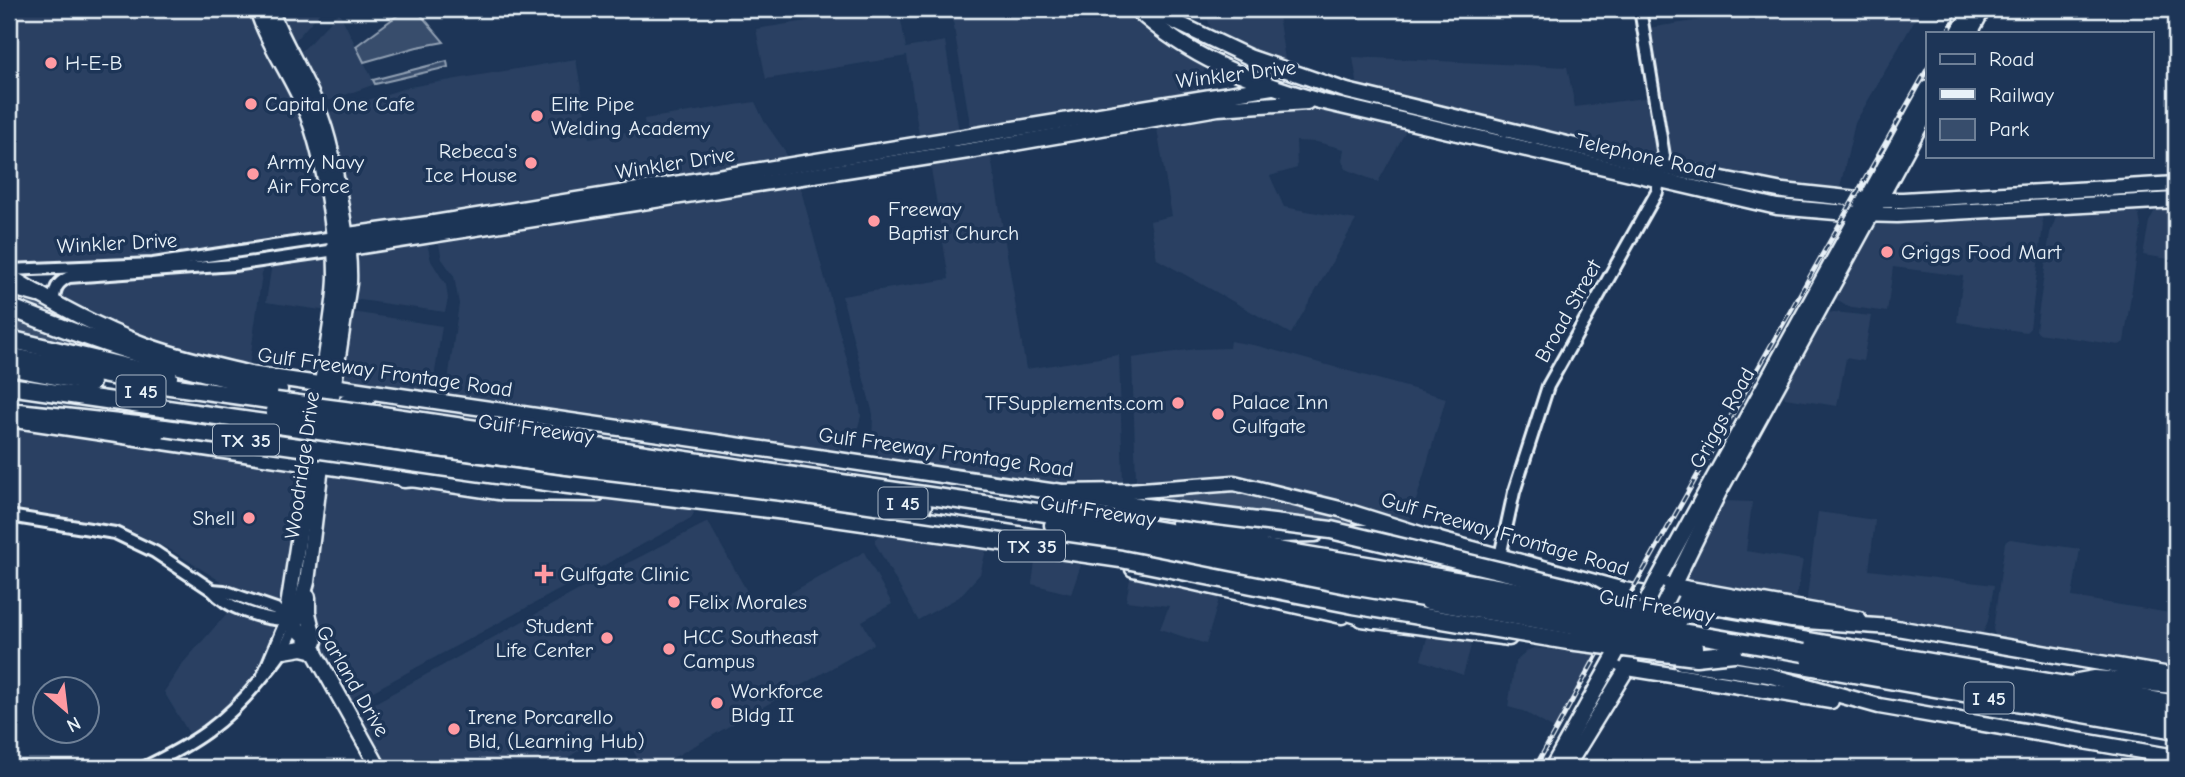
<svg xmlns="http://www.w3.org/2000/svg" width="2185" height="777" font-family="'Comic Neue',sans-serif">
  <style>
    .built { fill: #2a4162 }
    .green { fill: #374d6c; stroke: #909fb2; stroke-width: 2 }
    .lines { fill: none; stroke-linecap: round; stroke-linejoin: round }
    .minor-casing { stroke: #e8f1f8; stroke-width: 16 }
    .major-casing { stroke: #e8f1f8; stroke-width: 19 }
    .highway-casing { stroke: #e8f1f8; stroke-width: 21 }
    .minor { stroke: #1d3557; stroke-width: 10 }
    .major { stroke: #1d3557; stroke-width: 14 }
    .highway { stroke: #1d3557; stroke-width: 16 }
    .rail-casing { stroke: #e8f1f8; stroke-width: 5 }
    .rail { stroke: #1d3557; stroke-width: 2.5; stroke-dasharray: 8; stroke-linecap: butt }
    .major-bridge-casing { stroke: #e8f1f8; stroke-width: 19; stroke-linecap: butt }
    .highway-bridge-casing { stroke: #e8f1f8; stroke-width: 21; stroke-linecap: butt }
    .major-bridge { stroke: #1d3557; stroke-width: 14 }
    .highway-bridge { stroke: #1d3557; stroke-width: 16 }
    .poi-dot { fill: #ff9aa2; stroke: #1d3557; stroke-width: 2.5 }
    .labels { text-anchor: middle; stroke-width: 7; stroke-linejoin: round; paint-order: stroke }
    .shield { fill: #1d3557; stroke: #abb9c8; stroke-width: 2 }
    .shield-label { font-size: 19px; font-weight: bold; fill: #e8f1f8 }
    .poi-label { font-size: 21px; fill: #e8f1f8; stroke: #1d3557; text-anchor: start }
    .street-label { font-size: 21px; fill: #e8f1f8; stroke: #1d3557 }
  </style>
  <rect width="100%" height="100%" fill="#1d3557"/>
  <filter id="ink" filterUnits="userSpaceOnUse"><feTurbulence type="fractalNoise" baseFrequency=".0143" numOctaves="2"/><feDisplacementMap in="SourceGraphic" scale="14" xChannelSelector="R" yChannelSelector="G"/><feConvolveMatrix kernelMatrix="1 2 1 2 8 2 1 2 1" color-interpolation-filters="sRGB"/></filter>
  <g filter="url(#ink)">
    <!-- built -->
    <g class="built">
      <polygon points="9,9 250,9 262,41 306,126 311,142 323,226 321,233 317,235 170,259 13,265 9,263"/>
      <polygon points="276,9 323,9 290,46"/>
      <polygon points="882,9 899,9 906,48 945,41 959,132 920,141 907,56 766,79 756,29"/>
      <polygon points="951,9 1124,9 1181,49 1200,59 1204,67 1206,91 974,130 970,124"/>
      <polygon points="1205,9 1277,9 1286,66 1215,35 1211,30"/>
      <polygon points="1773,9 1921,9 1855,123 1839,191 1767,183 1678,164 1672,160 1657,85 1648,28"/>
      <polygon points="339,12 375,84 331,100 320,101 295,54 305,48"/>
      <polygon points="1353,57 1567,67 1575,107 1652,97 1657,148 1655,153 1646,156 1362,88 1357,82"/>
      <polygon points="576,59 589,138 645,129 644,119 755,102 764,121 785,151 786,159 354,229 350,227 327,115 330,112 409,87"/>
      <polygon points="1284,107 1319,108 1408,127 1378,182 1346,169 1342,161 1344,149 1317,142 1296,141 1297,168 1270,176 1284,207 1356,220 1291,334 1157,259 1150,221 1172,216 1156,123"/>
      <polygon points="990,151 1026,369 1119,355 1123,482 1121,485 1058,486 888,461 881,457 872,445 873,414 842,296 949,279 930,162"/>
      <polygon points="799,183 860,408 861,416 857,431 853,438 841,448 826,451 446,395 459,304 454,276 442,259 438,240"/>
      <polygon points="2162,207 2176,207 2176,260 2143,255 2149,222 2156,208"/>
      <polygon points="2132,209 2139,215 2141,228 2124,342 2119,345 2038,333 2036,330 2050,233 2057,215"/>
      <polygon points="2037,214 2042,217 2043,225 2030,328 2026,332 1957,322 1963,276 1893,267 1887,312 1846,306 1834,298 1872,226 1878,221"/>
      <polygon points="427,243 431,261 446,285 448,299 445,312 353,299 354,260 359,252"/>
      <polygon points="320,257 331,263 328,311 266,302 272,264"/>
      <polygon points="263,266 249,367 218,361 147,340 86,312 50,291 51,285 57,282 218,272"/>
      <polygon points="352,312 442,326 432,392 428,394 347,381 344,379 342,375 350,313"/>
      <polygon points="1834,312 1871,316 1863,361 1846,358 1837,406 1785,398 1781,388 1825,313"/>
      <polygon points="1230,341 1258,346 1446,398 1409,525 1138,484 1136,479 1132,358 1196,349 1229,348"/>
      <polygon points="9,425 299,467 303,474 283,600 272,604 238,592 169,549 120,526 9,507"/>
      <polygon points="332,472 623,500 692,509 694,513 691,518 353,702 318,642 310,599 322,501 327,478"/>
      <polygon points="1724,501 1752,502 1746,551 1803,560 1796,599 1793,601 1692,583 1689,579 1687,572 1721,502"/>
      <polygon points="1818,512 1875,520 1869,570 1994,585 1988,621 1983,633 1979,636 1806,605"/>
      <polygon points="708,522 758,611 864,552 892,604 862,621 874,644 655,768 643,768 620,728 595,740 552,768 388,768 360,718 364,709 626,564"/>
      <polygon points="880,535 986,550 980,574 959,597 918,620 875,543 875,539"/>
      <polygon points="2010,539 2080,549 2072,597 2176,614 2175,665 2168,669 1997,639 1993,630 2005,542"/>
      <polygon points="1040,558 1081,565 1071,594 1032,584 1035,562"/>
      <polygon points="1134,575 1218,594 1219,599 1206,644 1160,629 1169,606 1126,601 1130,579"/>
      <polygon points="229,611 270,625 275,630 276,634 261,665 244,688 227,707 190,735 164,692 183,663"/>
      <polygon points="1430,636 1472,642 1463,675 1421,660 1427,638"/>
      <polygon points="1534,648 1595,654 1554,729 1523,711 1508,707 1515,663 1526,651"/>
    </g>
    <!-- green -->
    <g class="green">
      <polygon points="406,9 416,9 444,42 417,47 364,62 356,46"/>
      <polygon points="447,61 448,67 375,84 373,80"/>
      <polygon points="9,290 90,326 82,327 9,299"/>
      <polygon points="9,319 68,336 150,369 9,344"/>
      <polygon points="1214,487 1268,494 1355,521 1353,525 1330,526 1131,500 1131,496"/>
    </g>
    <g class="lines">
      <!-- minor casing -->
      <g class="minor-casing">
        <g id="minor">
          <polyline points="9,270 153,264 334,237"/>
          <path d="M53,303C55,289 56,283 69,277L234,265L336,250"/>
          <path d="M9,516L115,533L155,552L212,590C228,609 261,619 286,620"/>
          <polyline points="1499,561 1514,492 1548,386 1657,192 1664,156 1640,9"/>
          <polyline points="212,590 224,591 276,609 286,620"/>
          <polyline points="263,675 286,620"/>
          <path d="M143,768C195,743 223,725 260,680C277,660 285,650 295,626"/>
        </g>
      </g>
      <!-- major casing -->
      <g class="major-casing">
        <g id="major">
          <path d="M257,9C268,45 292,76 306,111C323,154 336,229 336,275C336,292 333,308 331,324L286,620L295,626L306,637L379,768"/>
          <path d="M270,9C283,43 303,73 317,107C331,140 336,177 342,213C346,236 350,259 349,283L329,417"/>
          <path d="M1136,9C1191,59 1248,80 1319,101L1777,207L1859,214L1897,215L2176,200"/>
          <polyline points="1148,9 1249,57 1347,91 1662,167 1783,191 1867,200 1903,200 2176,184"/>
          <polyline points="1958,33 1972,9"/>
          <polyline points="1970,33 1983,9"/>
          <polyline points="334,237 428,224 1272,87"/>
          <polyline points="336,250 968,151 1218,108 1307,102"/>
          <path d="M9,276C52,303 97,327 145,345C179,358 215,365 250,374L1057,492L1129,491L1234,483L1340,509L1436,539L1624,590L1792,620L1891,627L2176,676"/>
          <polyline points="9,419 505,493 597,494"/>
          <polyline points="345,460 339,449 345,403 353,397 368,397"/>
          <polyline points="1133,569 1342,616"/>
          <polyline points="1670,592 1718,494 1928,111"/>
          <polyline points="308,597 308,613 315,642"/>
          <polyline points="1362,619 1509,638"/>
          <polyline points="1859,619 1656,583 1928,88"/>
          <polyline points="295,626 307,582 322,458"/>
          <polyline points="284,651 302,648 315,651"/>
          <polyline points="1681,662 1768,675 1879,706 2176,757"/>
          <polyline points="1552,768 1613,659 1628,668 1831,701"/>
          <polyline points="1566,768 1631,662"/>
        </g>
      </g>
      <!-- highway casing -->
      <g class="highway-casing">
        <g id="highway">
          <polyline points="9,286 38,294"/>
          <path d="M9,307C97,343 186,371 279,390"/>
          <polyline points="9,339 169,377"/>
          <polyline points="9,356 142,382 276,401"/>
          <polyline points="9,367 91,383"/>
          <polyline points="9,386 272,424"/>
          <polyline points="9,411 165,428"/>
          <polyline points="375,414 1140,527 1432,576"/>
          <polyline points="375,426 923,506"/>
          <path d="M373,439C725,488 1077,543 1428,601"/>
          <polyline points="404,479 426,477 482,479"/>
          <polyline points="1057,492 1099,501 1169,510"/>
          <polyline points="1180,523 1280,534 1315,533"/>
          <polyline points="1053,525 1430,589"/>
          <polyline points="1358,533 1390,533 1436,539"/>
          <polyline points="1328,606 1374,620"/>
          <polyline points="1680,619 2176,704"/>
          <polyline points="1734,653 2176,730"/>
          <polyline points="1804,653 2176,716"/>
          <polyline points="2078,682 2095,679 2176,685"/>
        </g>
      </g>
      <!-- minor -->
      <use href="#minor" class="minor"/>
      <!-- major -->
      <use href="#major" class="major"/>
      <!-- highway -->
      <use href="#highway" class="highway"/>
      <!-- rail casing -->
      <g class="rail-casing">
        <g id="rail">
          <polyline points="1947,33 1961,9"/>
          <polyline points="1535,768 1636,584 1928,68"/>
        </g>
      </g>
      <!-- rail -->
      <use href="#rail" class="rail"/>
      <!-- major-bridge casing -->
      <g class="major-bridge-casing">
        <g id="major-bridge">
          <polyline points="1647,601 1656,583"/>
          <polyline points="1664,604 1670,592"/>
          <polyline points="1613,659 1620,646"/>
        </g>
      </g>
      <!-- highway-bridge casing -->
      <g class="highway-bridge-casing">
        <g id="highway-bridge">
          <polyline points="276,401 375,414"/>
          <polyline points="274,411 375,426"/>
          <polyline points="272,424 373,439"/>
          <polyline points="165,428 560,484 793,512 1121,559 1353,605 1568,641 1696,657 1734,653"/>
          <polyline points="1169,510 1331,530 1585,591 1615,608"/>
          <polyline points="1432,576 1680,619"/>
          <polyline points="1430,589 1804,653"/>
          <polyline points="1428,601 1695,647"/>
        </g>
      </g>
      <!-- major-bridge -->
      <use href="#major-bridge" class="major-bridge"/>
      <!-- highway-bridge -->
      <use href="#highway-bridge" class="highway-bridge"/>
    </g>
  </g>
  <!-- markers -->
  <g class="poi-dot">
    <circle cx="51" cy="63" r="7"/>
    <circle cx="251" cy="104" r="7"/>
    <circle cx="537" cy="116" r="7"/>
    <circle cx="531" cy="163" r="7"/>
    <circle cx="253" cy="174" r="7"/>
    <circle cx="874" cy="221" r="7"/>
    <circle cx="1887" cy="252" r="7"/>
    <circle cx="1178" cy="403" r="7"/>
    <circle cx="1218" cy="414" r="7"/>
    <circle cx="249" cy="518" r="7"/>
    <path d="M540.5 563.5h7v7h7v7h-7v7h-7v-7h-7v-7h7z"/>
    <circle cx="674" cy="602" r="7"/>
    <circle cx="607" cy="638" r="7"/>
    <circle cx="669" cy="649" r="7"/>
    <circle cx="717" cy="703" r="7"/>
    <circle cx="454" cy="729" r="7"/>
  </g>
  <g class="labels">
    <!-- shield labels -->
    <g class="shield">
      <rect x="116.5" y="375.5" width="49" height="31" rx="5"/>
      <rect x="213" y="424.5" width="66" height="31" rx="5"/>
      <rect x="878.5" y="487.5" width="49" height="31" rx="5"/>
      <rect x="999" y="530.5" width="66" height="31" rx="5"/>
      <rect x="1964.5" y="682.5" width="49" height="31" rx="5"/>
    </g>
    <g class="shield-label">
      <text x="141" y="398">I 45</text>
      <text x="246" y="447">TX 35</text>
      <text x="903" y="510">I 45</text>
      <text x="1032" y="553">TX 35</text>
      <text x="1989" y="705">I 45</text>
    </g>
    <!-- poi labels -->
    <g class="poi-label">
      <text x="65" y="70">H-E-B</text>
      <text x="265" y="111">Capital One Cafe</text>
      <text x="551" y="111">Elite Pipe<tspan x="551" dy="24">Welding Academy</tspan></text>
      <text x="517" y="158" text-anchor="end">Rebeca's<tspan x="517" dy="24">Ice House</tspan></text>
      <text x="267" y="169">Army Navy<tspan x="267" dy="24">Air Force</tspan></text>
      <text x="888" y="216">Freeway<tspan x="888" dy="24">Baptist Church</tspan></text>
      <text x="1901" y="259">Griggs Food Mart</text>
      <text x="1232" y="409">Palace Inn<tspan x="1232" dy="24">Gulfgate</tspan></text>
      <text x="1164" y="410" text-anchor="end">TFSupplements.com</text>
      <text x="235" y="525" text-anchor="end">Shell</text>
      <text x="560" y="581">Gulfgate Clinic</text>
      <text x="688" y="609">Felix Morales</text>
      <text x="593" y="633" text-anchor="end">Student<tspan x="593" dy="24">Life Center</tspan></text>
      <text x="683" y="644">HCC Southeast<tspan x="683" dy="24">Campus</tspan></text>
      <text x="731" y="698">Workforce<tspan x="731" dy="24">Bldg II</tspan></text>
      <text x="468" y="724">Irene Porcarello<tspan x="468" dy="24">Bld, (Learning Hub)</tspan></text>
    </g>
    <!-- street labels -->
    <g class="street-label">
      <text transform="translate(1236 74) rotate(-7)" y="7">Winkler Drive</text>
      <text transform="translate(1646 156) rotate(13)" y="7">Telephone Road</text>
      <text transform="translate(675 163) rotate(-9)" y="7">Winkler Drive</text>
      <text transform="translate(117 243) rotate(-3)" y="7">Winkler Drive</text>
      <text transform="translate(1568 311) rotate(-61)" y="7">Broad Street</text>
      <text transform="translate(385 372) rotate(8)" y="7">Gulf Freeway Frontage Road</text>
      <text transform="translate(1722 418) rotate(-61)" y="7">Griggs Road</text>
      <text transform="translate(536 429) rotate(8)" y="7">Gulf Freeway</text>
      <text transform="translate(946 452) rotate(8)" y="7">Gulf Freeway Frontage Road</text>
      <text transform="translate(302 465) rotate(-82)" y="7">Woodridge Drive</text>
      <text transform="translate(1098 511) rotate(9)" y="7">Gulf Freeway</text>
      <text transform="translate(1505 534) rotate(16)" y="7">Gulf Freeway Frontage Road</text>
      <text transform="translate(1657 606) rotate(10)" y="7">Gulf Freeway</text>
      <text transform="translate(353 681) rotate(60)" y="7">Garland Drive</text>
    </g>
  </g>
  <!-- margin -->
  <rect width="2185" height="777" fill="none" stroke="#1d3557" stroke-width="35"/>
  <rect x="18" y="18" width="2150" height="742" fill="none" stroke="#e8f1f8" stroke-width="2.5" filter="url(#ink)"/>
  <!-- legend -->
  <rect x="1926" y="32" width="228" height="126" fill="#1d3557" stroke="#6e8097" stroke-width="2"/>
  <rect x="1940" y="54" width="35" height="10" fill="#1d3557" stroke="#6e8097" stroke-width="2"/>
  <text x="1989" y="66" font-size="21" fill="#e8f1f8">Road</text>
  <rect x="1940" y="89" width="35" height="10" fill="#e8f1f8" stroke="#6e8097" stroke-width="2"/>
  <text x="1989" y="102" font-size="21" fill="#e8f1f8">Railway</text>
  <rect x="1940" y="119" width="35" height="21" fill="#374d6c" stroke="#6e8097" stroke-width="2"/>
  <text x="1989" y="136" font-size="21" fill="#e8f1f8">Park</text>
  <!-- north arrow -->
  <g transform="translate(66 710) rotate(152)"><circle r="33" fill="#1d3557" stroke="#6e8097" stroke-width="2"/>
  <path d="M0-5L12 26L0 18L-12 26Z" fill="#ff9aa2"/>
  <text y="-10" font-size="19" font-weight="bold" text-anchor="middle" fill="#e8f1f8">N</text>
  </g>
</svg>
